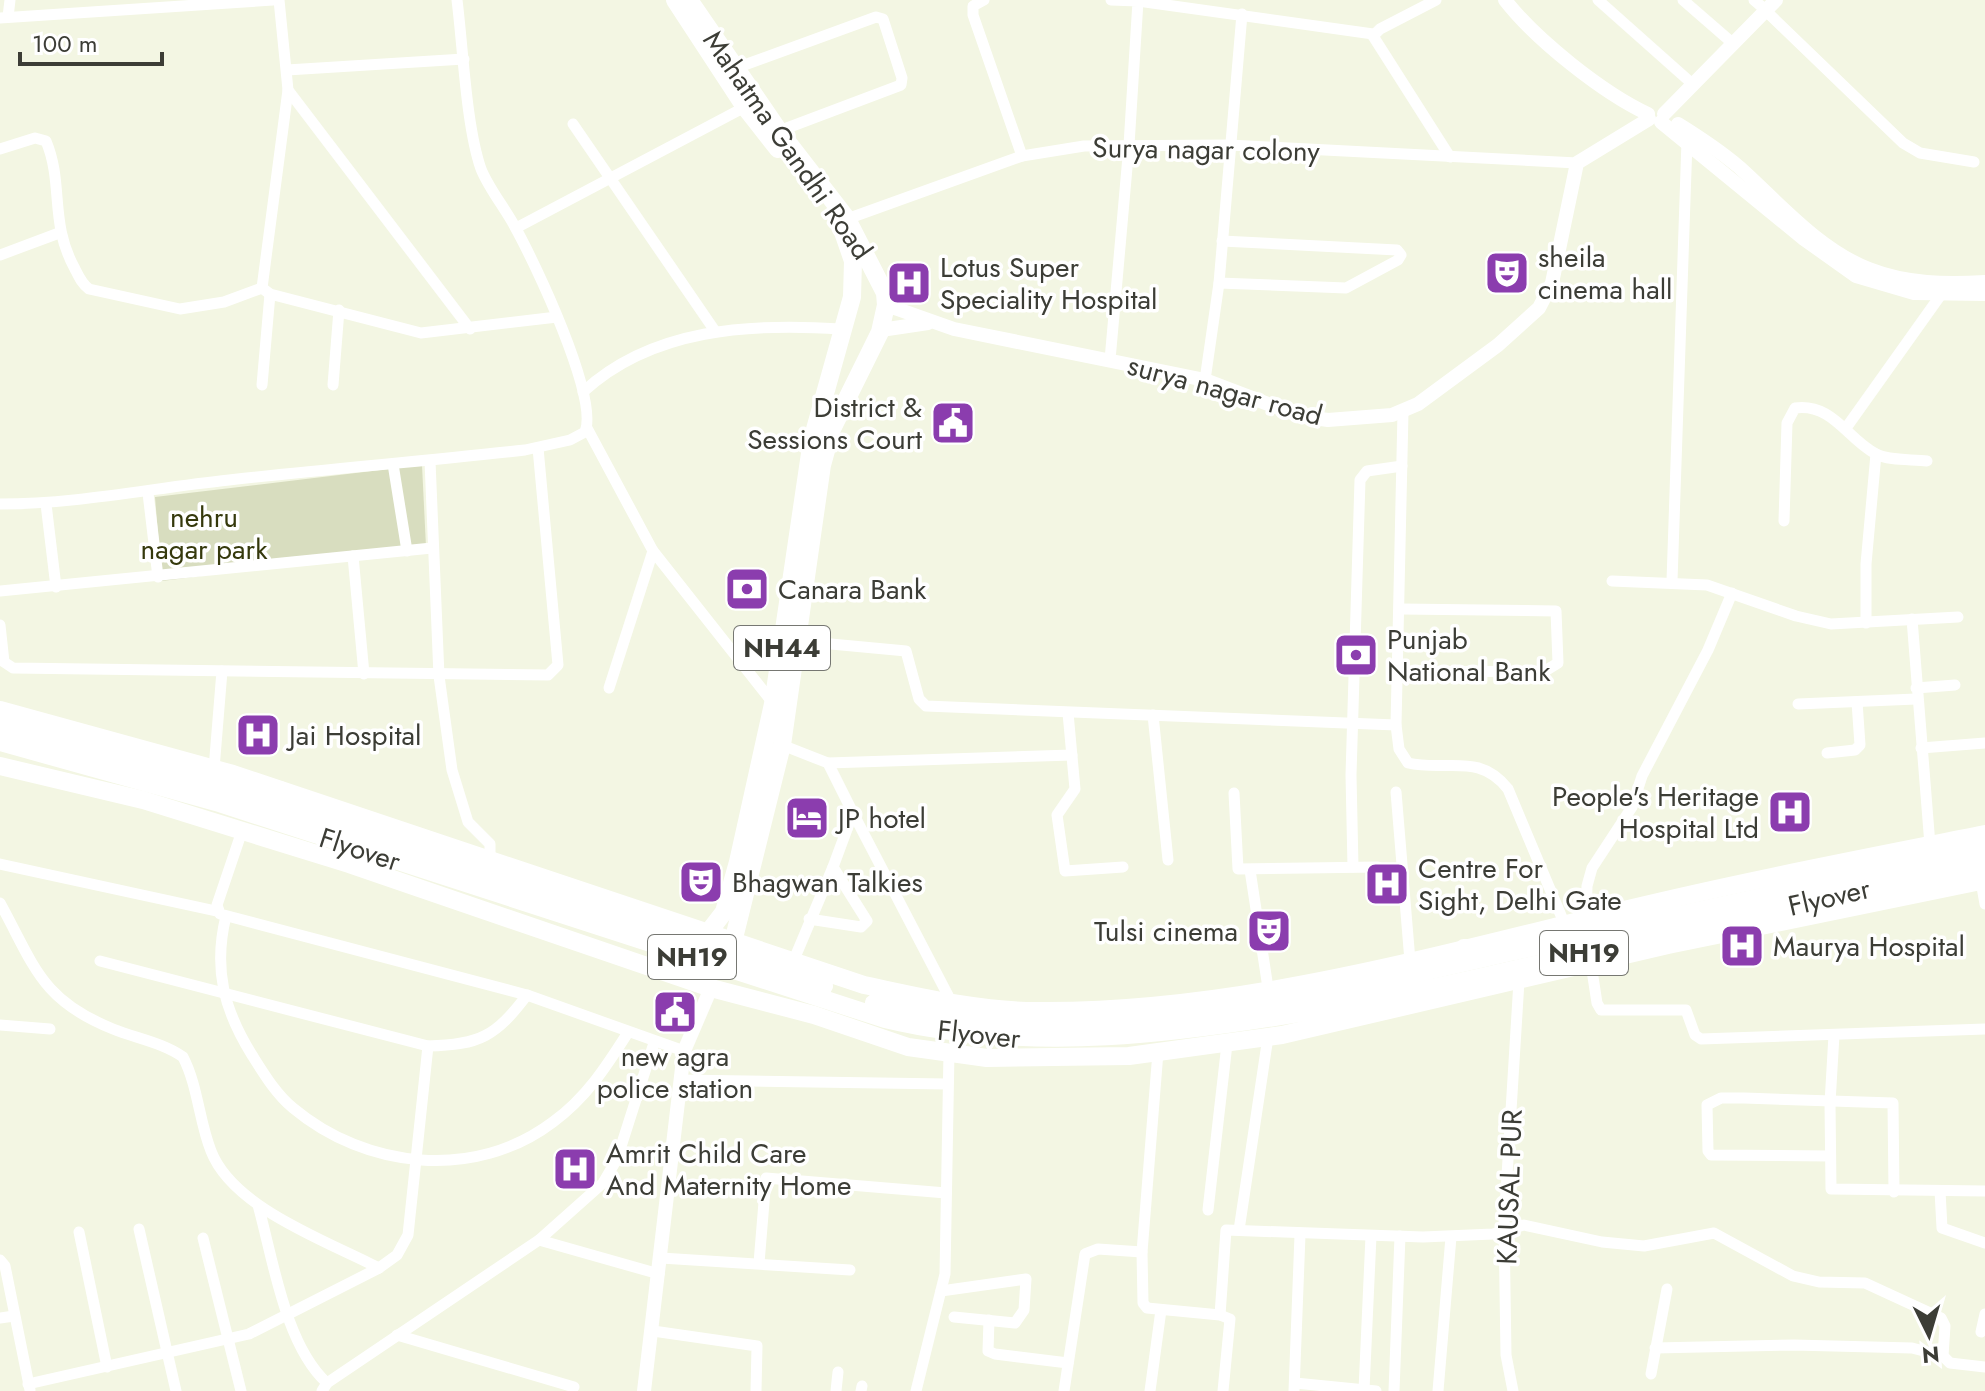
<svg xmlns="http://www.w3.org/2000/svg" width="1985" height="1391" font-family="Jost,sans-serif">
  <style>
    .green { fill: #d8ddbf }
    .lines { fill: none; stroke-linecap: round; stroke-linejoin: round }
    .minor { stroke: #fff; stroke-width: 11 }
    .tertiary { stroke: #fff; stroke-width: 14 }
    .primary { stroke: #fff; stroke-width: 18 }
    .trunk { stroke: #fff; stroke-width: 18 }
    .labels { text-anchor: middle; stroke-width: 7; stroke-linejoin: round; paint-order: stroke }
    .shield { fill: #fff; stroke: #767772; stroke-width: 2 }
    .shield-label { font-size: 26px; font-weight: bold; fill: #3c3d36 }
    .street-label { font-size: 28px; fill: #3c3d36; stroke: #fff }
    .poi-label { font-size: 28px; fill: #3c3d36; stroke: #fff; text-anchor: start }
    .park-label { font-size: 28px; fill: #35390c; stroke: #fff }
  </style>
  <rect width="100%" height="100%" fill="#f3f6e3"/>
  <!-- green -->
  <polygon class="green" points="422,465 426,547 162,581 155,497"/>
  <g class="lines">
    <!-- minor -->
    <g class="minor">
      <polyline points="279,0 288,90 262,288 270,294 421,333 557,317"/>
      <polyline points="984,0 973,6 973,15 1022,156"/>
      <polyline points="1436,0 1380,29 1373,36 1450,157"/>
      <polyline points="1598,0 1688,80"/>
      <polyline points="1683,0 1729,40"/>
      <polyline points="1754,0 1761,6"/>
      <polyline points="1138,1 1373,34"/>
      <polyline points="1766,11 1903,143 1920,153 1974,162"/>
      <polyline points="8,17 10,0"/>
      <polyline points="0,18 273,0"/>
      <polyline points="736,68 876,17 883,19 902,78 901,85 779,131"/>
      <polyline points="287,70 464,59"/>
      <polyline points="288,90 470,329"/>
      <polyline points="573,124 715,331"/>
      <path d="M0,149L35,138L46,141C64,184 49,222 75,269C79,277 82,284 89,289L180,309L224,302L262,288"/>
      <polyline points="847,219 1022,156 1084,146 1229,145 1577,163"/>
      <polyline points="516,228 745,107"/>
      <polyline points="0,255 59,233"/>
      <polyline points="1219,283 1346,288 1398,260 1401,255 1397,250 1222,241"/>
      <polyline points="1110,360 1129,145 1138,1 1111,0"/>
      <polyline points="1205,380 1219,283 1242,14"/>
      <polyline points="262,385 270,294"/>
      <polyline points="333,385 339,310"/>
      <path d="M583,392C652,328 751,323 841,329"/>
      <path d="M1403,412L1396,725L1399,749L1408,763C1447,772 1479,752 1508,789L1565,925"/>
      <polyline points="587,428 653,551 773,703"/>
      <polyline points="1846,428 1945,289"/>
      <polyline points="430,461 439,676 452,770 468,822 490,844 490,860"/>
      <polyline points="393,464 407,551"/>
      <polyline points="148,493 158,577"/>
      <path d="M0,504C78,504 152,488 229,480C328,469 426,461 525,450L570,440L585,432C599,397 534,261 515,227C505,208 489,189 481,169C466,126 463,47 457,0"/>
      <polyline points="46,504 56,587"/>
      <path d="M1784,521L1787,423L1795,408C1833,403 1847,439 1876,454C1889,461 1912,459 1927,461"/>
      <polyline points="353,556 364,674"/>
      <polyline points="1612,581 1707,585 1796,616 1831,624 1958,617"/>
      <polyline points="1672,581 1687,141"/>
      <polyline points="0,591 432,548"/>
      <polyline points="1912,619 1930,845"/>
      <polyline points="1866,623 1866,564 1876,454"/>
      <polyline points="0,625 4,662 13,668 548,675 558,665 538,448"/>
      <polyline points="799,641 906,651 919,699 926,706 1396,725"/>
      <polyline points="1398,672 1545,671 1558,663 1556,611 1401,609"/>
      <polyline points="609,688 653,551"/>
      <polyline points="1916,688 1955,685"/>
      <polyline points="1798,704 1916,699"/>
      <polyline points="1068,713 1075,789 1057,815 1065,871 1123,867"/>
      <polyline points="1153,715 1168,860"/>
      <polyline points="782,745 828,763 853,813 833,867"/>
      <polyline points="1921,748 1985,743"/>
      <polyline points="1827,753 1855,750 1860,745 1857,702"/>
      <polyline points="828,763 1072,755"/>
      <polyline points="214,769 222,671"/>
      <polyline points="1396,792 1410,961"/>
      <polyline points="1234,793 1238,869 1378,867"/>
      <polyline points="853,813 952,1003"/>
      <polyline points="242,831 217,905 220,914 527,995 684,1051"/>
      <polyline points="0,864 216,911"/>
      <polyline points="1353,867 1351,775 1360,480 1367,471 1402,466"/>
      <polyline points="1250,870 1268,988"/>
      <polyline points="1981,881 1985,904"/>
      <path d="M0,903C35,967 41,1000 113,1029C135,1038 164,1043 183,1057C198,1086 199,1121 211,1151C233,1208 327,1241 379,1268"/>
      <path d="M226,916C213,969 224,1010 252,1055C264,1074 276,1094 293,1108C366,1169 475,1181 553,1122C586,1098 606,1067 627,1034"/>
      <polyline points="1586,920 1587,886 1592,868 1632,807 1642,776 1708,650 1732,593"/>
      <path d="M100,961L428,1046C480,1045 496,1036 527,995"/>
      <polyline points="793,962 833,867 867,921 861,927 809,919"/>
      <polyline points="1591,964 1597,1003 1601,1010 1686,1010 1695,1035 1701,1039 1985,1029"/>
      <polyline points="0,1025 50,1029"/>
      <polyline points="1834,1035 1830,1103 1831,1189 1985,1191"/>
      <polyline points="1158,1052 1142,1252 1143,1303 1147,1308 1220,1315 1230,1319 1223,1391"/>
      <polyline points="680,1080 947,1084"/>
      <polyline points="1829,1156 1711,1155 1708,1151 1707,1105 1721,1098 1744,1098 1893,1103 1894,1192"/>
      <polyline points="1940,1191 1942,1228 1985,1243"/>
      <path d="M258,1205C273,1259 285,1345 327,1383"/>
      <polyline points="1208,1210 1227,1044"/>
      <polyline points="139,1229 176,1391"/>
      <polyline points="1239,1230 1268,1037"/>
      <polyline points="79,1232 107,1367"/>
      <polyline points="203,1238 241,1391"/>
      <polyline points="539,1240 659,1274"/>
      <polyline points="661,1258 850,1270"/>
      <polyline points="0,1260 5,1266 30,1390"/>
      <polyline points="759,1263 766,1178 946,1193"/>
      <polyline points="941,1291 1026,1279 1024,1310 1015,1323 954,1317"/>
      <polyline points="1220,1315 1226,1230 1423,1237 1493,1234 1524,1225 1602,1242 1644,1246 1714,1233 1793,1276 1819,1282 1865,1283 1941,1318 1945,1326 1943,1356"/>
      <polyline points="0,1318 14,1316"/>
      <polyline points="989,1320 988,1351 995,1354 1068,1363"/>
      <polyline points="653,1331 757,1346 756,1391"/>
      <polyline points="1981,1332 1985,1314"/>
      <polyline points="397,1335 574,1387"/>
      <polyline points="1655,1348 1794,1345 1912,1348 1943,1356 1950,1363 1985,1367"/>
      <polyline points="1651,1374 1667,1289"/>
      <polyline points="1295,1383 1376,1391"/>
      <polyline points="28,1384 249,1334 379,1268 397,1255 408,1235 428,1046"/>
      <polyline points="1364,1390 1371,1236"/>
      <polyline points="322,1391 327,1383 539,1240 603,1183 617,1159 654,1043"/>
      <polyline points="836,1391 838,1372"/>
      <polyline points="861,1391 862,1386"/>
      <polyline points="916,1391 945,1274 949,1052"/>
      <polyline points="1064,1391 1085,1254 1098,1249 1142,1252"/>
      <polyline points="1150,1391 1161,1310"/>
      <polyline points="1294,1391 1300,1235"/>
      <polyline points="1394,1391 1400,1236"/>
      <polyline points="1438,1391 1451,1237"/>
      <polyline points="1513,1391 1506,1355 1504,1224 1519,981"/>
    </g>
    <!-- tertiary -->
    <g class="tertiary">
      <path d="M1505,0C1536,40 1603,93 1648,114"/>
      <polyline points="1664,114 1776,0"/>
      <polyline points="1661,122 1804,239 1856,276 1914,293 1985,294"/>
      <path d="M1678,124C1699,137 1720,151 1739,167C1778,202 1819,250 1869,269C1907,284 1946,284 1985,282"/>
      <polyline points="886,305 954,329 1205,380 1300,416 1328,420 1392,415 1418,404 1498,345 1539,308 1552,283 1577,163 1649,119"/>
      <polyline points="881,330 928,323"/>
      <polyline points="644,1391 684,1051 711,988"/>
    </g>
    <!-- primary -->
    <g class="primary">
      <path d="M0,710L233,774L864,985C921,997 978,1011 1037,1011C1235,1013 1433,956 1624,910C1744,881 1865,858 1985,834"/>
      <polyline points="0,766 143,800 349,864 711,988 814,1015 908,1047 987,1058 1129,1056 1282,1035 1668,945 1985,880"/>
    </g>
    <!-- trunk -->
    <g class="trunk">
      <polyline points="675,0 745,107 778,149"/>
      <polyline points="689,0 779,131 847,219 885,293 886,305 880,332 832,429 822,465 782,745 733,942"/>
      <polyline points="0,725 220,787 280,790"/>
      <path d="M0,742L216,802L885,1019C1032,1054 1181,1034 1329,1008C1549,969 1764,902 1985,865"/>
      <polyline points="220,787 824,986"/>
      <polyline points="707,934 724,912 738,862 773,704 812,440 852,297 853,261 843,232"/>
      <polyline points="1464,948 1515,951 1985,848"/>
      <path d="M874,1003C1075,1059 1316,996 1515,951"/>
    </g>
  </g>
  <!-- icons -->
  <defs>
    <g id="theatre-square" transform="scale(2.3)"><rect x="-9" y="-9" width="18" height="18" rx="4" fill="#8b3dae" stroke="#fff"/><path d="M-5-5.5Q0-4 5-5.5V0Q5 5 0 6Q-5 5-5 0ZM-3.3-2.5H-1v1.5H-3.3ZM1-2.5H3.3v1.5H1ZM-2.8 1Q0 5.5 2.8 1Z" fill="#fff"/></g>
    <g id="hospital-square" transform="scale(2.3)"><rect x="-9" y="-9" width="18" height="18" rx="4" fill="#8b3dae" stroke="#fff"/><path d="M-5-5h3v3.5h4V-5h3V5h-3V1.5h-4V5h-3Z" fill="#fff"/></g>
    <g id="civic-square" transform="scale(2.3)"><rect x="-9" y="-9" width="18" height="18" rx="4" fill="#8b3dae" stroke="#fff"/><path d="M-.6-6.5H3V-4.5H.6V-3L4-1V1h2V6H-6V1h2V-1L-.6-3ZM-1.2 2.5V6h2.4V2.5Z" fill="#fff"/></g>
    <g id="bank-square" transform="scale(2.3)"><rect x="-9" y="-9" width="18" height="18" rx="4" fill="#8b3dae" stroke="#fff"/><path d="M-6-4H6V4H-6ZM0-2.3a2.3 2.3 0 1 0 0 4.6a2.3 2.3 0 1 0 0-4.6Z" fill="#fff"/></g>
    <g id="hotel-square" transform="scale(2.3)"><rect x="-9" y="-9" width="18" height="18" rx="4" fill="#8b3dae" stroke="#fff"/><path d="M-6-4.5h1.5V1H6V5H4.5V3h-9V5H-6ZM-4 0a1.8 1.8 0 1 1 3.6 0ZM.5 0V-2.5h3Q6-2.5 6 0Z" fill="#fff"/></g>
  </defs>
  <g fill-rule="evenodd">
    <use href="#theatre-square" x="1507" y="273"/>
    <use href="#hospital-square" x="909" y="283"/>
    <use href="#civic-square" x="953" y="423"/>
    <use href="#bank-square" x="747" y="589"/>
    <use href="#bank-square" x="1356" y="655"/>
    <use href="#hospital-square" x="258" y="735"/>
    <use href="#hospital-square" x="1790" y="812"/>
    <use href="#hotel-square" x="807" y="818"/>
    <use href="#theatre-square" x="701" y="882"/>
    <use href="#hospital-square" x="1387" y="884"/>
    <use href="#theatre-square" x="1269" y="931"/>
    <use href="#hospital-square" x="1742" y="946"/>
    <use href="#civic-square" x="675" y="1012"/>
    <use href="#hospital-square" x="575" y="1169"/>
  </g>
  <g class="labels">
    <!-- shield labels -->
    <g class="shield">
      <rect x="734" y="626" width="96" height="44" rx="6"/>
      <rect x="1540" y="931" width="88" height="44" rx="6"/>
      <rect x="648" y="935" width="88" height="44" rx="6"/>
    </g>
    <g class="shield-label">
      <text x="782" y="657">NH44</text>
      <text x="1584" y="962">NH19</text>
      <text x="692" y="966">NH19</text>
    </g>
    <!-- street labels -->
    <g class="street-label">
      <text transform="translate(788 145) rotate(55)" y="10">Mahatma Gandhi Road</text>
      <text transform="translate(1206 149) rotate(1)" y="10">Surya nagar colony</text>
      <text transform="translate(1225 390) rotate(15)" y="10">surya nagar road</text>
      <text transform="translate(360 849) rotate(18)" y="10">Flyover</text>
      <text transform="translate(1829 897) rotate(-13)" y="10">Flyover</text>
      <text transform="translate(979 1034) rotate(6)" y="10">Flyover</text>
      <text transform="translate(1509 1187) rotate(-88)" y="10">KAUSAL PUR</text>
    </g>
    <!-- poi labels -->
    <g class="poi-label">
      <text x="1538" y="267">sheila<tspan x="1538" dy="32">cinema hall</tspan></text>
      <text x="940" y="277">Lotus Super<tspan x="940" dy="32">Speciality Hospital</tspan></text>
      <text x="922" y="417" text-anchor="end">District &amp;<tspan x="922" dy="32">Sessions Court</tspan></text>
      <text x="778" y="599">Canara Bank</text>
      <text x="1387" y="649">Punjab<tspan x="1387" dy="32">National Bank</tspan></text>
      <text x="289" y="745">Jai Hospital</text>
      <text x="1759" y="806" text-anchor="end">People's Heritage<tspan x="1759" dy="32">Hospital Ltd</tspan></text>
      <text x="838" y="828">JP hotel</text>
      <text x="1418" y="878">Centre For<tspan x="1418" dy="32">Sight, Delhi Gate</tspan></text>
      <text x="732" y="892">Bhagwan Talkies</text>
      <text x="1238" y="941" text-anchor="end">Tulsi cinema</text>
      <text x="1773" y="956">Maurya Hospital</text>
      <text x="675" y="1066" text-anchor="middle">new agra<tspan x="675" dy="32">police station</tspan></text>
      <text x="606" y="1163">Amrit Child Care<tspan x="606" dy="32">And Maternity Home</tspan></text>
    </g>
    <!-- park labels -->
    <g class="park-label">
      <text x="204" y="527">nehru<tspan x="204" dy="32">nagar park</tspan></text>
    </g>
  </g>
  <!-- north arrow -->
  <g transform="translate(1929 1335) rotate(175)" stroke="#ffffff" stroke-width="6" paint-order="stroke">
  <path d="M0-6L14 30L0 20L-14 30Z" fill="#3c3d36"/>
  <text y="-12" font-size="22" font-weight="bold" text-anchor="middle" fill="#3c3d36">N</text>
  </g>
  <!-- scale -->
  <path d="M20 52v12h142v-12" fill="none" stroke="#3c3d36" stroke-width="4"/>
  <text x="32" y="52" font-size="24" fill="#3c3d36" stroke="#ffffff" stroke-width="6" paint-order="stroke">100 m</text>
</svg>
